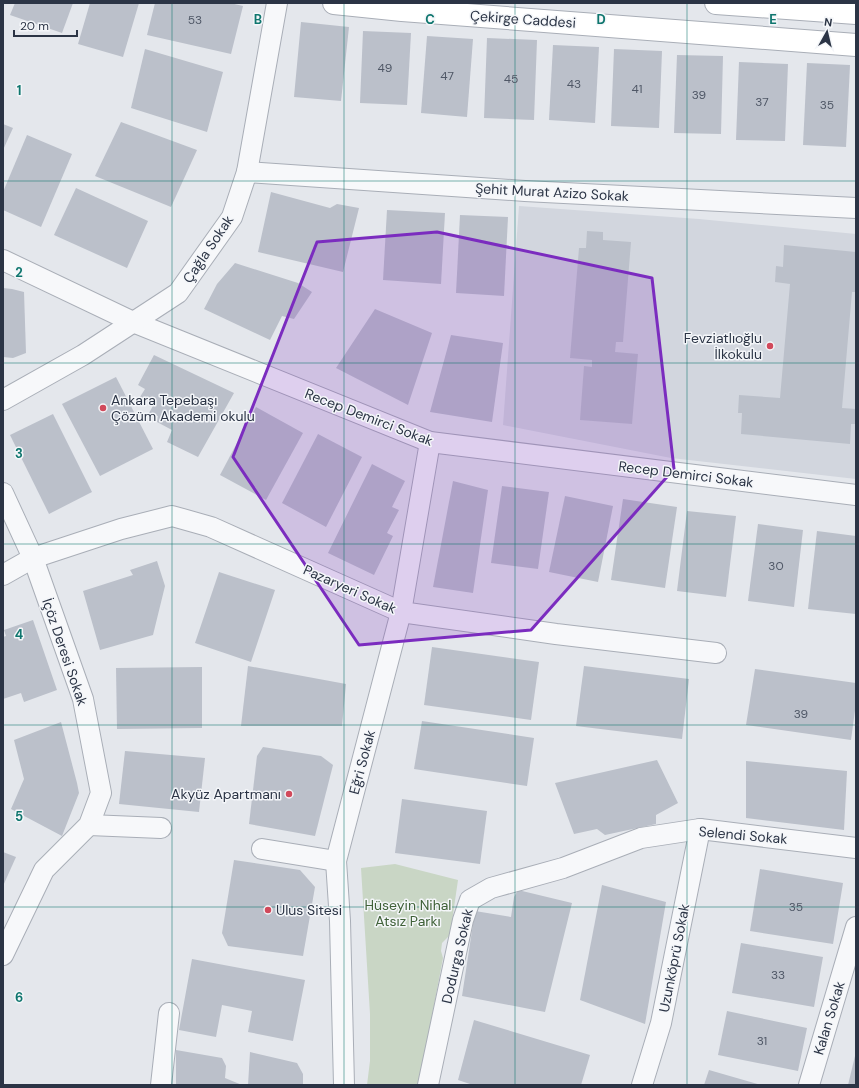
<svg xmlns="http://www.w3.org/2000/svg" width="859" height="1088" font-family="'DM Sans',sans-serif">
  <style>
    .built { fill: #d2d6de }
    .green { fill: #c9d6c5 }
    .building { fill: #bbc0ca }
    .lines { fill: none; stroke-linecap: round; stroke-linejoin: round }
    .minor-casing { stroke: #a9aeb7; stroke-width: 22 }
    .secondary-casing { stroke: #a9aeb7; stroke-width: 24 }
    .minor { stroke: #f7f8fa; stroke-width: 20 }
    .secondary { stroke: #fff; stroke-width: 22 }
    .marked { fill: #7b2cbf; fill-opacity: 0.2; stroke: #7b2cbf; stroke-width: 3; stroke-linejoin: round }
    .grid { fill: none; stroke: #0f766e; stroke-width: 1; stroke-opacity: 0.55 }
    .poi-dot { fill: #d1495b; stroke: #f4f6f9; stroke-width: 1.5 }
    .labels { text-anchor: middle; stroke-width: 3; stroke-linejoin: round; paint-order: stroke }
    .number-label { font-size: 12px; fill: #4f5766 }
    .street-label { font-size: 14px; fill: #2b3445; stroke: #f4f6f9 }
    .poi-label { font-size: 14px; fill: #2b3445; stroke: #f4f6f9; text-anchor: end }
    .park-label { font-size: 14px; fill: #3f6138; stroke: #f4f6f9 }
    .grid-label { font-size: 13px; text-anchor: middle; font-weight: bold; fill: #0f766e; stroke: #f4f6f9; stroke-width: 3; stroke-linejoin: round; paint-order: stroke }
  </style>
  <rect width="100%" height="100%" fill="#e4e7ec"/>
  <!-- built -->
  <polygon class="built" points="519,206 699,219 856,234 856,479 671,458 503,425"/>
  <!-- green -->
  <polygon class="green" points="395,864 458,880 450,935 442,943 441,951 443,958 419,1085 367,1085 370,1061 370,1014 361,868"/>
  <!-- building -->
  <g class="building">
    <polygon points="15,3 73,3 62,33 10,15"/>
    <polygon points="90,3 139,3 123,57 78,44"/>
    <polygon points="155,3 230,3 243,6 231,54 147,35"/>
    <polygon points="301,22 349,27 341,101 294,97"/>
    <polygon points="363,31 411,33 407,105 360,103"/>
    <polygon points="427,36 473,39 467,117 421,113"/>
    <polygon points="487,38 537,40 534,120 484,118"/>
    <polygon points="553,45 599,47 595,123 549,120"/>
    <polygon points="145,49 223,72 207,132 131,108"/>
    <polygon points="614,49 662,51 659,128 611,126"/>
    <polygon points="677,55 723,56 721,134 674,133"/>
    <polygon points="739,62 788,64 785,141 736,140"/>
    <polygon points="807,63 850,65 846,147 803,145"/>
    <polygon points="121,122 197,150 171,207 95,176"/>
    <polygon points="3,124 13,128 3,150"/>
    <polygon points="27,135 72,154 41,227 3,210 3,192"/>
    <polygon points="76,188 148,221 127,268 54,235"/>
    <polygon points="271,192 330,208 337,204 359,208 343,272 258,252"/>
    <polygon points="387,210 445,213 441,284 383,280"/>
    <polygon points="460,215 508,217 504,296 456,293"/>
    <polygon points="587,231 603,232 603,240 631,242 623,342 616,342 615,352 638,354 632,424 580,420 584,366 592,367 592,360 570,358 579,248 586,248"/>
    <polygon points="784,245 856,252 856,292 852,292 842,408 856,409 856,424 851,424 850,444 741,434 742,413 738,413 739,395 780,398 790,284 775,282 776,266 783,267"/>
    <polygon points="235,263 298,283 312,292 294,319 282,316 270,340 204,309 217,284"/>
    <polygon points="3,288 12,289 24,292 26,353 13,358 3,357"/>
    <polygon points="375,309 432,333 408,405 336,368"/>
    <polygon points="451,335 503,343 492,422 430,412"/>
    <polygon points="154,355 234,393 198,457 167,442 172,430 157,422 158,416 149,413 154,404 140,397 145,389 138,385"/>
    <polygon points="116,377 153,449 100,476 62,404"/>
    <polygon points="256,407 303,433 266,500 220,475"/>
    <polygon points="53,414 92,492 49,514 10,435"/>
    <polygon points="318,434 362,457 326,527 282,503"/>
    <polygon points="372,464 405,481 392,507 399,510 387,533 393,536 374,575 328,553"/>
    <polygon points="453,481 488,490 473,593 433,587"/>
    <polygon points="502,486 549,492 538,569 491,563"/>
    <polygon points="565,496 613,506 598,582 549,572"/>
    <polygon points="623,499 677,507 665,588 611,580"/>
    <polygon points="687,511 736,516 726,597 677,591"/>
    <polygon points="758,524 803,530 794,607 748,601"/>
    <polygon points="817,531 856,536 856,614 808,609"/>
    <polygon points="157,561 165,586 153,635 100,650 83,591 133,575 130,570"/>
    <polygon points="219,572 275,590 251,662 195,643"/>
    <polygon points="33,620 57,690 24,702 21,693 3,699 3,637 6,636 4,630"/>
    <polygon points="432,647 539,662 531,720 424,705"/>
    <polygon points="248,666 346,684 342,726 241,726"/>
    <polygon points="584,666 689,679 682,739 576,726"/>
    <polygon points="202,667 202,728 117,729 116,668"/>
    <polygon points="755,669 856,683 856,703 851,740 746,725"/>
    <polygon points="422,721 534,738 527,786 414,769"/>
    <polygon points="61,722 77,783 79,793 62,836 11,809 24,779 14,740"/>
    <polygon points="263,747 321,756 333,765 315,836 249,824 257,756"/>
    <polygon points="125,751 205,758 199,812 119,804"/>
    <polygon points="657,760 678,803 656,815 656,824 605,835 597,829 574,834 555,783"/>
    <polygon points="746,761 847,771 844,830 746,818"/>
    <polygon points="402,799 487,811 480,864 395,853"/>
    <polygon points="3,852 16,857 3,886"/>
    <polygon points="234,860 300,870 315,887 303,956 228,946 222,933"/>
    <polygon points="760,869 843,883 833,944 750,931"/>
    <polygon points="602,885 666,902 645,1024 580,1000"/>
    <polygon points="518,890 572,903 545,1012 462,996 475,911 511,917 514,897"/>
    <polygon points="741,943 823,957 814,1007 732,993"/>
    <polygon points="192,959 305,980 293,1041 248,1032 252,1011 222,1005 216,1037 179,1030"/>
    <polygon points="727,1011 807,1028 798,1071 718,1055"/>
    <polygon points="474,1020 590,1055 581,1085 473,1085 458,1080"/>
    <polygon points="176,1050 222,1058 226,1066 225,1078 242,1085 176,1085"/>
    <polygon points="250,1052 297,1063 303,1074 303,1085 248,1085"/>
    <polygon points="855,1056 856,1085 848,1085"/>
    <polygon points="709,1070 761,1085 704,1085"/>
  </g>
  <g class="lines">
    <!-- minor casing -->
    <g class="minor-casing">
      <g id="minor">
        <polyline points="247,172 525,191 856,208"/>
        <polyline points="3,260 133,322 430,442 856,495"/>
        <polyline points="3,400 83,355 178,293 232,217 247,172 277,3"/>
        <polyline points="3,493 33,558 83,699 101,793 89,825 44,870 3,955"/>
        <polyline points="3,575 33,558 121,529 172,516 211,527 401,612 556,634 716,653"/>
        <polyline points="89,825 161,828"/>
        <polyline points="262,849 336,861"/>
        <polyline points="161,1085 169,1013"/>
        <polyline points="344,1085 340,921 336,861 401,612 430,442"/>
        <polyline points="428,1085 463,920 470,900 491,888 563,868 641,838 700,829 856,848"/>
        <polyline points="642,1085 661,1023 700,829"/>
        <polyline points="809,1085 856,927"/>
      </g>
    </g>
    <!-- secondary casing -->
    <g class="secondary-casing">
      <g id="secondary">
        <polyline points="334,3 402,10 856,45"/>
        <polyline points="716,3 856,13"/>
      </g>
    </g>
    <!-- minor -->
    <use href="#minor" class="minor"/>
    <!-- secondary -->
    <use href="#secondary" class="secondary"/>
  </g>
  <!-- marked area -->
  <path class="marked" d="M437,232L652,278L674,469L531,630L359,645L233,457L317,242Z"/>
  <!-- grid -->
  <path class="grid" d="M172,3V1085M344,3V1085M515,3V1085M687,3V1085M3,181H856M3,363H856M3,544H856M3,725H856M3,907H856"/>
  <!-- markers -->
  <g class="poi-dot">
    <circle cx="770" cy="346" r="4"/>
    <circle cx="103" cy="408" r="4"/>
    <circle cx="289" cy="794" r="4"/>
    <circle cx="268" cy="910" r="4"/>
  </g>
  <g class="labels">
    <!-- number labels -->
    <g class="number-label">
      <text x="195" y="24">53</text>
      <text x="385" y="72">49</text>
      <text x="447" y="80">47</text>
      <text x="511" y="83">45</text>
      <text x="574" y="88">43</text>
      <text x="637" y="93">41</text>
      <text x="699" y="99">39</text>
      <text x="762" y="106">37</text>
      <text x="827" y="109">35</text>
      <text x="776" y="570">30</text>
      <text x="801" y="718">39</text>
      <text x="796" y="911">35</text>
      <text x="778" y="979">33</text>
      <text x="762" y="1045">31</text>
    </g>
    <!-- street labels -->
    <g class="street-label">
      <text transform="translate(523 19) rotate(4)" y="5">Çekirge Caddesi</text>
      <text transform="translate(552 192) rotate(3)" y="5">Şehit Murat Azizo Sokak</text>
      <text transform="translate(208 249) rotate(-56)" y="5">Çağla Sokak</text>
      <text transform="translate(369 417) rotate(21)" y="5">Recep Demirci Sokak</text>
      <text transform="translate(686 474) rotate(7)" y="5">Recep Demirci Sokak</text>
      <text transform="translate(350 589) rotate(24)" y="5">Pazaryeri Sokak</text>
      <text transform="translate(65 652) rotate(71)" y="5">İçöz Deresi Sokak</text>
      <text transform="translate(362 762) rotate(-75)" y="5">Eğri Sokak</text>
      <text transform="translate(743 835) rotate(5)" y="5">Selendi Sokak</text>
      <text transform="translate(457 956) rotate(-77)" y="5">Dodurga Sokak</text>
      <text transform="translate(674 958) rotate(-79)" y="5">Uzunköprü Sokak</text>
      <text transform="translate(829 1018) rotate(-73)" y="5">Kalan Sokak</text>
    </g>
    <!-- poi labels -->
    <g class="poi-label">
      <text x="762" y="343">Fevziatlıoğlu<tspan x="762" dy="16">İlkokulu</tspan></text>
      <text x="111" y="405" text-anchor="start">Ankara Tepebaşı<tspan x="111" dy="16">Çözüm Akademi okulu</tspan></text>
      <text x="281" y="799">Akyüz Apartmanı</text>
      <text x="276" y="915" text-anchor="start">Ulus Sitesi</text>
    </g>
    <!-- park labels -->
    <g class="park-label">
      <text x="408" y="910">Hüseyin Nihal<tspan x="408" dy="16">Atsız Parkı</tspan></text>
    </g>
  </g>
  <g class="grid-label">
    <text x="258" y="24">B</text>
    <text x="430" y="24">C</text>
    <text x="601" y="24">D</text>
    <text x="773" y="24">E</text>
    <text x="19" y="95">1</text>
    <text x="19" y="277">2</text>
    <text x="19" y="458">3</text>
    <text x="19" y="639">4</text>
    <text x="19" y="821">5</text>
    <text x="19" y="1002">6</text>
  </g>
  <!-- border -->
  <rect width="859" height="1088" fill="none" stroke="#2b3445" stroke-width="8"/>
  <!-- north arrow -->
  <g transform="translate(827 32) rotate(8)" stroke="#f4f6f9" stroke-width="3" paint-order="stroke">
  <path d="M0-3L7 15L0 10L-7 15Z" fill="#2b3445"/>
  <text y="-6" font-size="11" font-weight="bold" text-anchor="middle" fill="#2b3445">N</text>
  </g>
  <!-- scale -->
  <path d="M14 30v6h63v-6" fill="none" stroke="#2b3445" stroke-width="2"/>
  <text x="20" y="30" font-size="12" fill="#2b3445" stroke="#f4f6f9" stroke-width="3" paint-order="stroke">20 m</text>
</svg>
